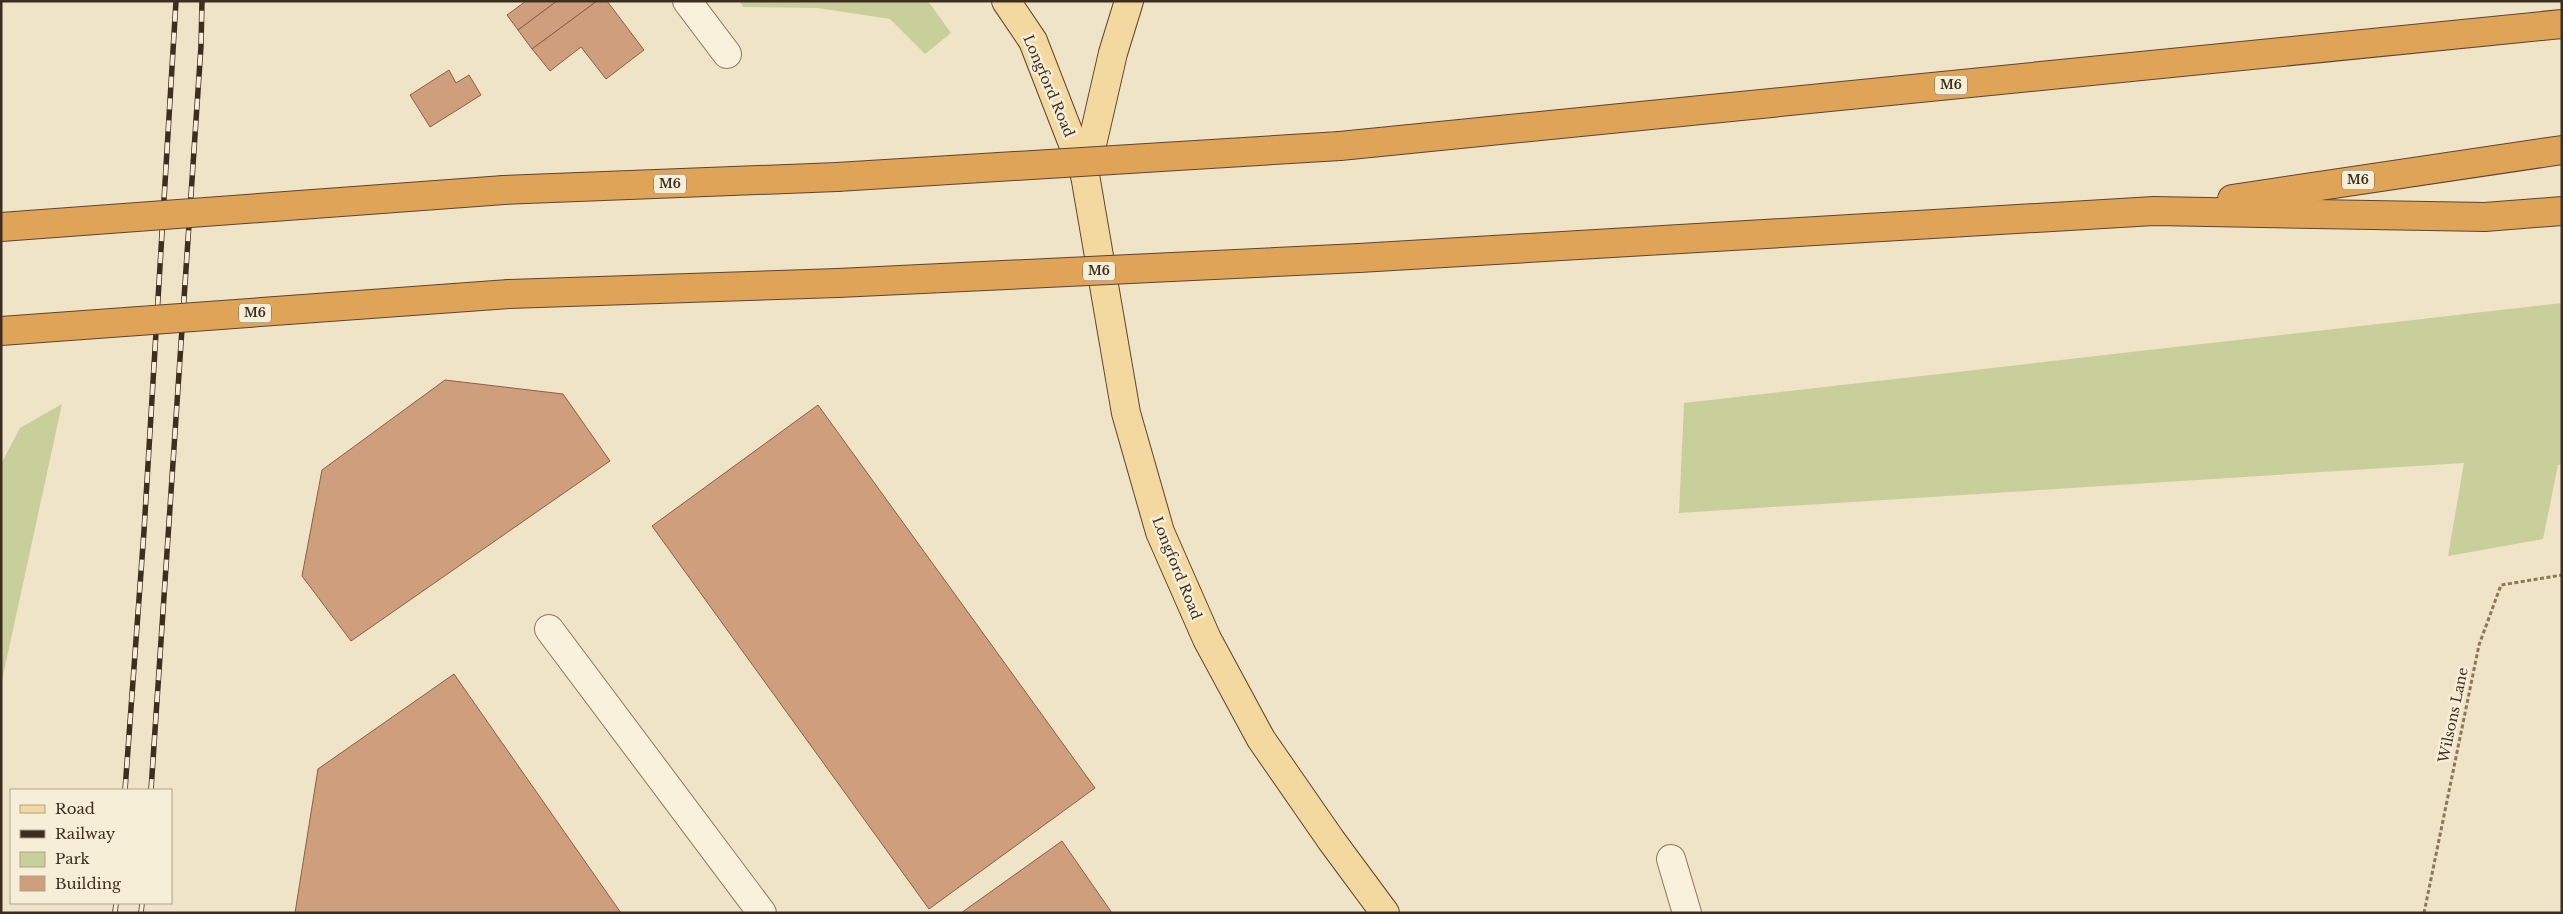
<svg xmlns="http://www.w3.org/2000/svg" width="2563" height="914" font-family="'Libre Baskerville',serif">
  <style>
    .green { fill: #c9cf9b }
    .building { fill: #cf9f7d; stroke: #8d5f41 }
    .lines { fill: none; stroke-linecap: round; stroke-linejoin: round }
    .minor-casing { stroke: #8d765c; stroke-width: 30 }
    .major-casing { stroke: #5b4430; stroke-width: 30 }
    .highway-casing { stroke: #5b4430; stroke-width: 30 }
    .path { stroke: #8d765c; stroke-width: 3; stroke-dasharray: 4 2.5; stroke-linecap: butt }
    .minor { stroke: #faf1dc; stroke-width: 28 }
    .major { stroke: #f3d9a0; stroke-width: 28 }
    .highway { stroke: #e0a458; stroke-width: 28 }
    .rail-casing { stroke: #3d2e20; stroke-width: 5.5 }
    .rail { stroke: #f7eed8; stroke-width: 4; stroke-dasharray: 11; stroke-linecap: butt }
    .highway-bridge-casing { stroke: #5b4430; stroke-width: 30; stroke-linecap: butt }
    .highway-bridge { stroke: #e0a458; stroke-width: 28 }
    .labels { text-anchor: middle; stroke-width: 5; stroke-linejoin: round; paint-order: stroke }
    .shield { fill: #f7eed8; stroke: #756857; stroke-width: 1 }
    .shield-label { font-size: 12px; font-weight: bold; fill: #3d2e20 }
    .street-label { font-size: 14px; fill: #3d2e20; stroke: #f7eed8 }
  </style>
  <rect width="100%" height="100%" fill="#f0e4c8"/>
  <!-- green -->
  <g class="green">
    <polygon points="740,1 928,1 951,33 925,54 890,19 818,8 743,7"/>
    <polygon points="2562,303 2562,464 2558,465 2543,539 2448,556 2464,463 1679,513 1684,403"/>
    <polygon points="62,404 1,685 1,464 20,428"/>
  </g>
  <!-- building -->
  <g class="building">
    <polygon points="526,1 557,1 518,30 507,15"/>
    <polygon points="557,1 597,1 532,49 518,30"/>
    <polygon points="597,1 607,1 644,50 606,79 581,47 550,71 532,49"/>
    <polygon points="449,70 456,83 469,75 481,95 430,127 410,95"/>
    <polygon points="445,380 563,394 610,461 351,641 302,576 322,470"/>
    <polygon points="818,405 1095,788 929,909 652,526"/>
    <polygon points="454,674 621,913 295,913 318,769"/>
    <polygon points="1062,841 1112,913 961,913"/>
  </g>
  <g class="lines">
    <!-- minor casing -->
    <g class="minor-casing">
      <g id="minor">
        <polyline points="687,1 727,54"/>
        <polyline points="549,629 762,913"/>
        <polyline points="1671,859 1687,913"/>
      </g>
    </g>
    <!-- major casing -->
    <g class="major-casing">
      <g id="major">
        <polyline points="1006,1 1033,41 1085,175 1126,413 1160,532 1207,639 1261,739 1331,840 1385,913"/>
        <polyline points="1085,175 1113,53 1129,1"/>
      </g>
    </g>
    <!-- highway casing -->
    <g class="highway-casing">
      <g id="highway">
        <polyline points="1340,146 2562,24"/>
        <polyline points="504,190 837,177"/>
        <polyline points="2232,199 2562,150"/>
        <polyline points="1359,258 2154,211 2485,217 2562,211"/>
        <polyline points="509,294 838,283"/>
      </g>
    </g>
    <!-- path -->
    <polyline class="path" points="2424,913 2479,645 2501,585 2562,575"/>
    <!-- minor -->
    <use href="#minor" class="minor"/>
    <!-- major -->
    <use href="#major" class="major"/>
    <!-- highway -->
    <use href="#highway" class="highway"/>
    <!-- rail casing -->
    <g class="rail-casing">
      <g id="rail">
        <polyline points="125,790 144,531 176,1"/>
        <polyline points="151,790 201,46 202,1"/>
        <polyline points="115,913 116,903"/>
        <polyline points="141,913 142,903"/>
      </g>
    </g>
    <!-- rail -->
    <use href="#rail" class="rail"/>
    <!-- highway-bridge casing -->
    <g class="highway-bridge-casing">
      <g id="highway-bridge">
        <polyline points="837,177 1340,146"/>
        <polyline points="1,227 504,190"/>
        <polyline points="838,283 1359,258"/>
        <polyline points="1,331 509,294"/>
      </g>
    </g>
    <!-- highway-bridge -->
    <use href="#highway-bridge" class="highway-bridge"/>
  </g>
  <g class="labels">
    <!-- shield labels -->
    <g class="shield">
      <rect x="1935" y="75.5" width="32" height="19" rx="4"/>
      <rect x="2342" y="170.5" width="32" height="19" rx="4"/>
      <rect x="654" y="174.5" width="32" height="19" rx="4"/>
      <rect x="1083" y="261.5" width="32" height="19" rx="4"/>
      <rect x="239" y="303.5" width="32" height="19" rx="4"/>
    </g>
    <g class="shield-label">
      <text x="1951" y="89">M6</text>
      <text x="2358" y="184">M6</text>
      <text x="670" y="188">M6</text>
      <text x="1099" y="275">M6</text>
      <text x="255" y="317">M6</text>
    </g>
    <!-- street labels -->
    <g class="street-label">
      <text transform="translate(1049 86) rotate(67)" y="5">Longford Road</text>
      <text transform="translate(1177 568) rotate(68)" y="5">Longford Road</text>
      <text transform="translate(2453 715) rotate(-78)" y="5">Wilsons Lane</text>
    </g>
  </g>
  <!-- border -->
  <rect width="2563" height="914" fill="none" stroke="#3d2e20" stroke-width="5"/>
  <!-- legend -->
  <rect x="10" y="789" width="162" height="115" fill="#f7eed8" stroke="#ada18e"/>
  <rect x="20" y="805" width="25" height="8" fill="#f3d9a0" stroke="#ada18e"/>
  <text x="55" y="814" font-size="15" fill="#3d2e20">Road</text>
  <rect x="20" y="830" width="25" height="8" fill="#3d2e20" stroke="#ada18e"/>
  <text x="55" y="839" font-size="15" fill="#3d2e20">Railway</text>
  <rect x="20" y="852" width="25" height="15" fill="#c9cf9b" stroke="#ada18e"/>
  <text x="55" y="864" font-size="15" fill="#3d2e20">Park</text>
  <rect x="20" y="876" width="25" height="15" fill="#cf9f7d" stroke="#ada18e"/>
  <text x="55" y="889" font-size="15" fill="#3d2e20">Building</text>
</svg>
